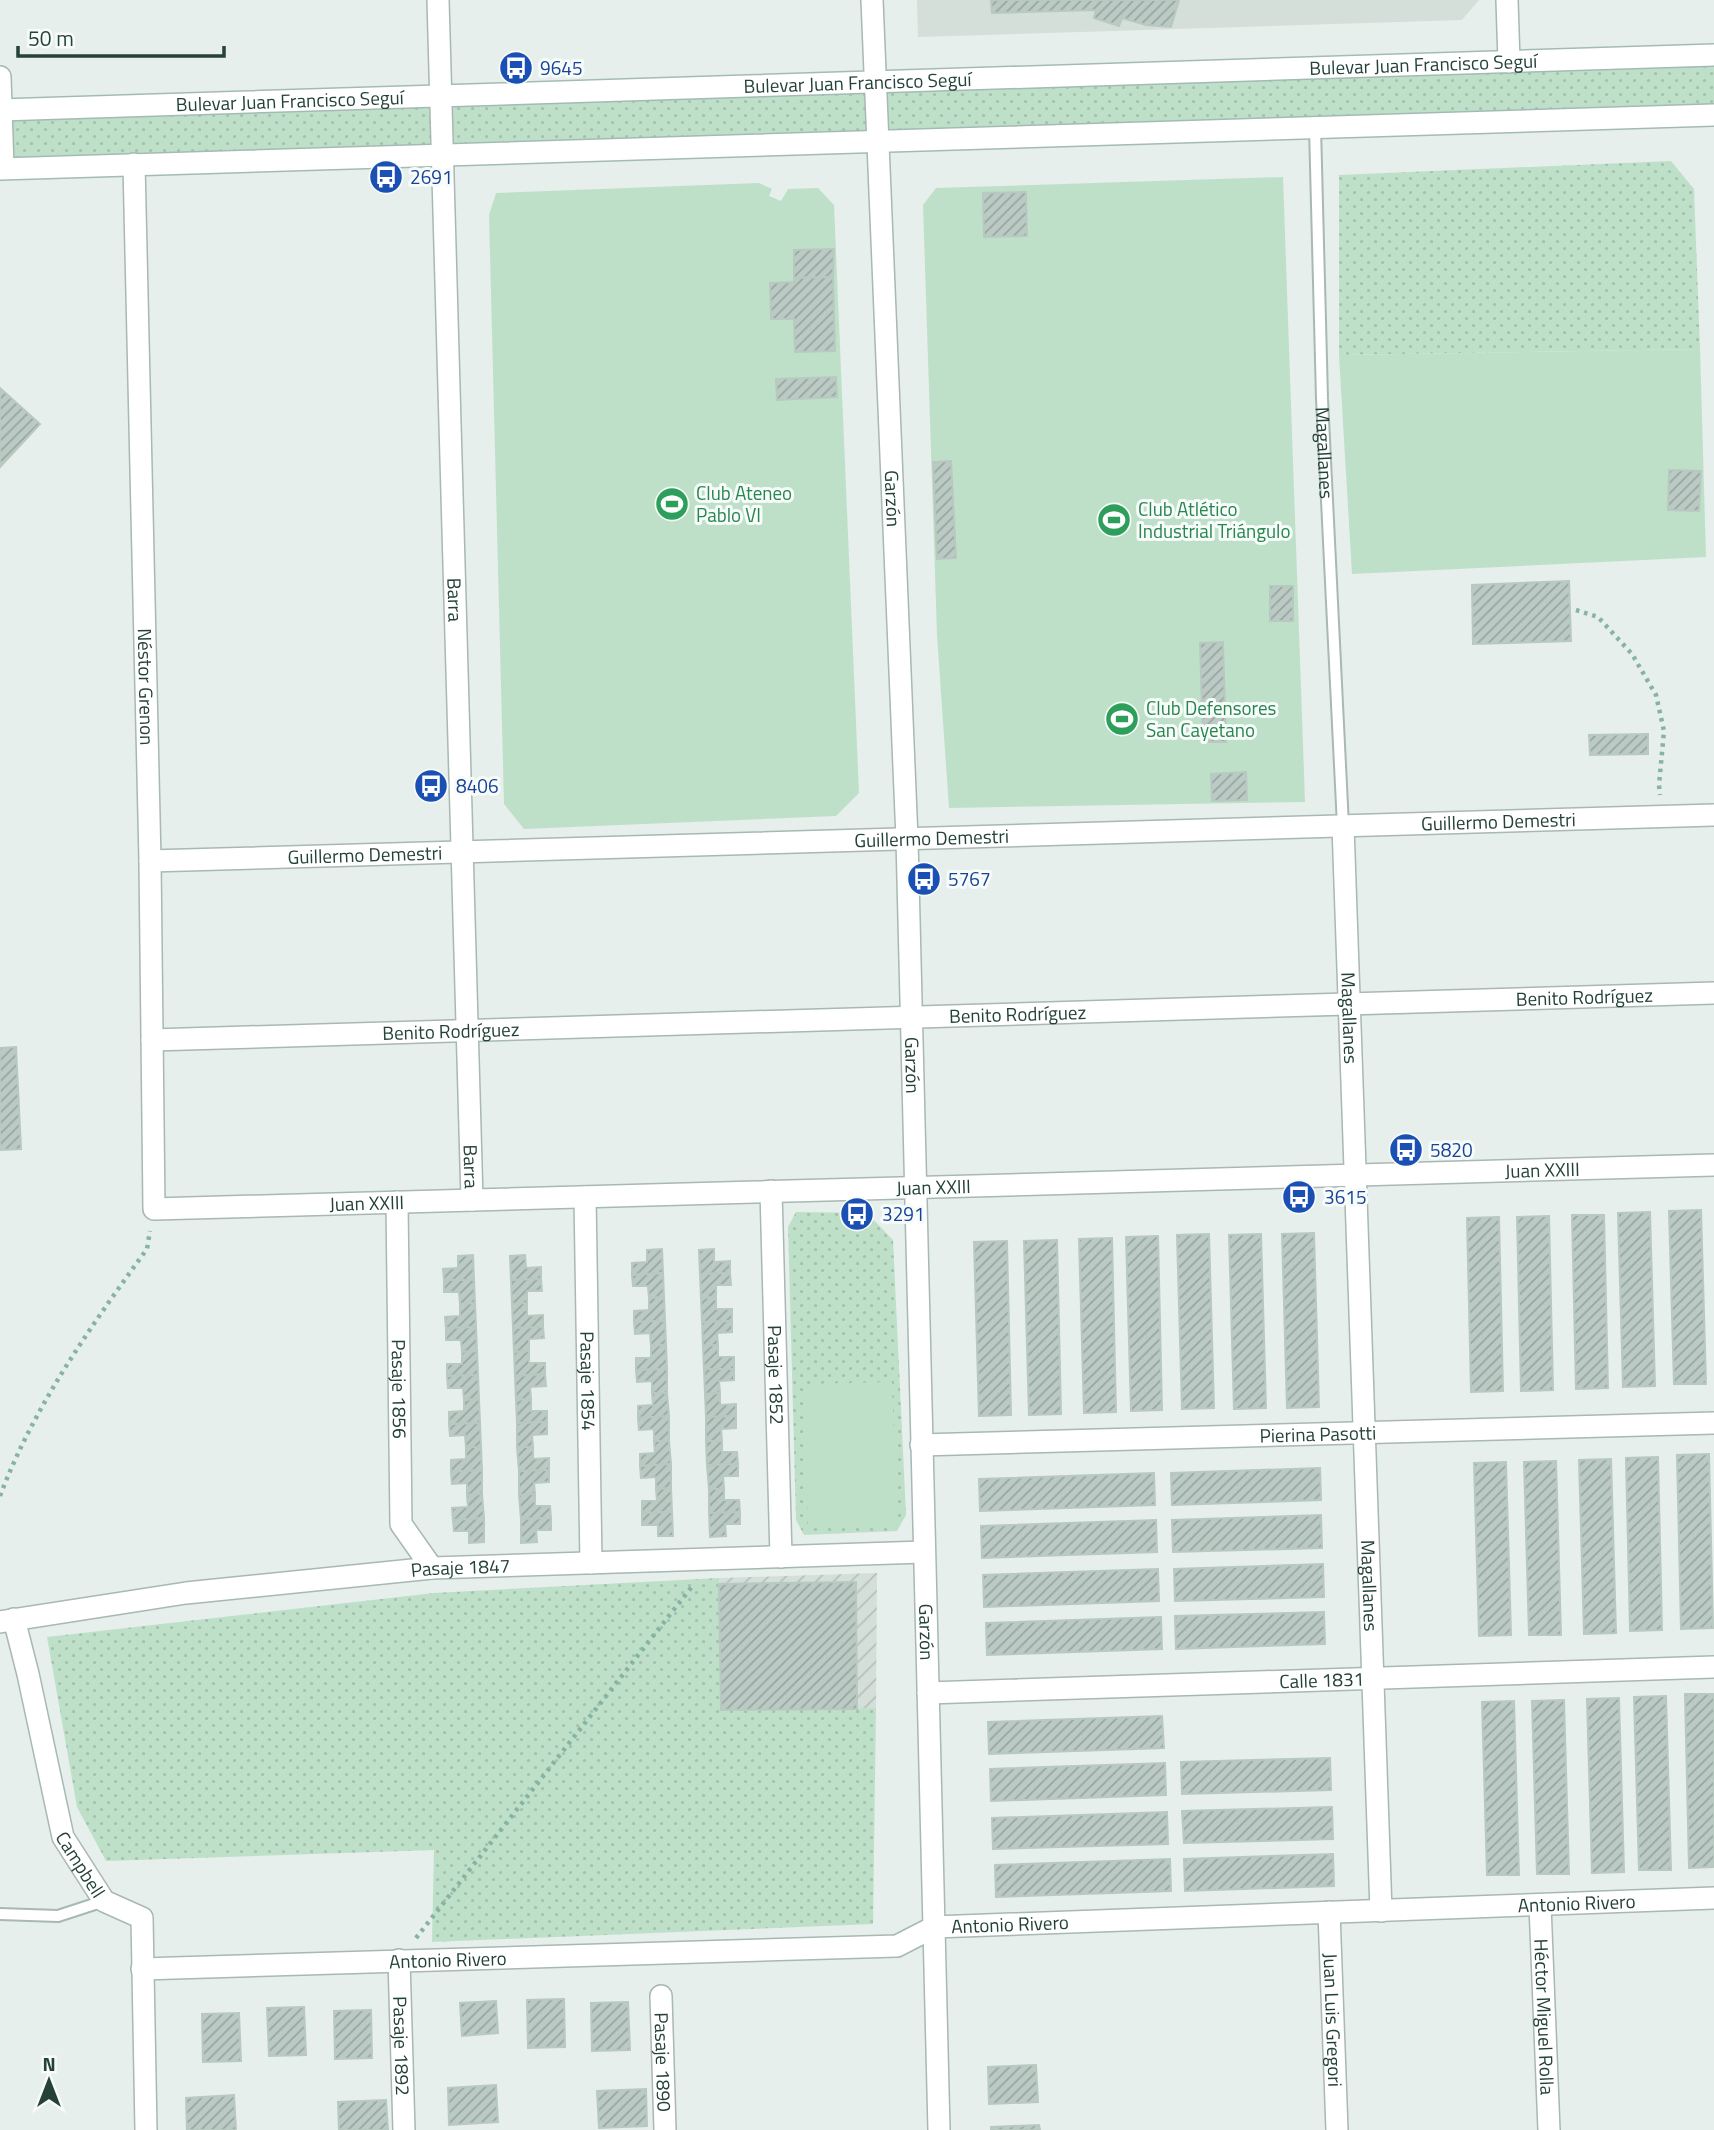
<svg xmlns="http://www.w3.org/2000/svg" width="1714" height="2130" font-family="'Titillium Web',sans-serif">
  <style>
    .built { fill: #d4dfda }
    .industrial { fill: url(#industrial-furrows) }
    .grass { fill: url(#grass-dots) }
    .garden { fill: #bfe0c8 }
    .building { fill: url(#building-hatch); stroke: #b8c9c2; stroke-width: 2 }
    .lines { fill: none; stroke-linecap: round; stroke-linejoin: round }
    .service-casing { stroke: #a8b8b2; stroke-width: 14 }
    .minor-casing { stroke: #a8b8b2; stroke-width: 24 }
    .secondary-casing { stroke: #a4bbb3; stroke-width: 24 }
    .path { stroke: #86b3a5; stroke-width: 4.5; stroke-dasharray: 3.5 5; stroke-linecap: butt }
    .service { stroke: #fff; stroke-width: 10 }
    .minor { stroke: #fff; stroke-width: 21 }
    .secondary { stroke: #fff; stroke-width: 21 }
    .labels { text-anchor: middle; stroke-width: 6; stroke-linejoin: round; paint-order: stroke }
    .street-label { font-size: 19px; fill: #24423a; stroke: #f7fbf9 }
    .transit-label { font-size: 19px; fill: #164399; stroke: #f7fbf9; text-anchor: start }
    .leisure-label { font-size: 19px; fill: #27864d; stroke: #f7fbf9; text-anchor: start }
  </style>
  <defs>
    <pattern id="industrial-furrows" width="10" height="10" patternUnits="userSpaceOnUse" patternTransform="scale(1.75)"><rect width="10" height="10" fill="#d4dfda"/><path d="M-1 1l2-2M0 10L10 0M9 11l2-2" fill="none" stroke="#b6c1bc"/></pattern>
    <pattern id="grass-dots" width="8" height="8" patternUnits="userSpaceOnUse" patternTransform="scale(1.75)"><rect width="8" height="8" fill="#bfe0c8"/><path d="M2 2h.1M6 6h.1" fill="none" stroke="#a4c1ad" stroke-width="1.8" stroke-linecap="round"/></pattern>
    <pattern id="building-hatch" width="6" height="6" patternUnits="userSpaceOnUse" patternTransform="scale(1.75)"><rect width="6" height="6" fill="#bbcac4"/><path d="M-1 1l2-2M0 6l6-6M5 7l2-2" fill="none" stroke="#98a6a0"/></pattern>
  </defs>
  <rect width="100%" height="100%" fill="#e6efeb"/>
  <!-- built -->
  <polygon class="built" points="917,0 1479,0 1462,20 918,37"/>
  <!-- industrial -->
  <polygon class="industrial" points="877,1573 876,1708 721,1710 719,1578"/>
  <!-- grass -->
  <g class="grass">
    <polygon points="1714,55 1714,115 0,169 0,110"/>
    <polygon points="1671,161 1694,189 1700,349 1339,355 1339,175"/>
    <polygon points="796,1212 867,1213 893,1240 906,1515 897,1531 804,1535 796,1520 788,1227"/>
    <polygon points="719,1578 721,1710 876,1708 873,1924 432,1942 434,1850 106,1861 77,1807 47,1637 434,1593"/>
  </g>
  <!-- garden -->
  <g class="garden">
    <polygon points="1283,177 1305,802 949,808 937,635 923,205 936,188"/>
    <polygon points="759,183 772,189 769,196 781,201 788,189 818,188 834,205 859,793 836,816 524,829 504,804 489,215 496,193"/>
    <polygon points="1700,349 1706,557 1352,574 1339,355"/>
    <polygon points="892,1382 897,1525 808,1527 804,1384"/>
  </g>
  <!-- building -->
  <g class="building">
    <polygon points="991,0 1179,0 1171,27 1146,25 1122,18 1119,26 1094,18 1096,10 992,13"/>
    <polygon points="1026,192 1027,236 984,237 983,193"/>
    <polygon points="834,249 833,277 794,278 794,250"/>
    <polygon points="833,277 835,351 795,352 794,319 771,319 770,283 794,282 794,278"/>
    <polygon points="836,377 837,397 777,400 776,379"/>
    <polygon points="0,388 40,424 0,467"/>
    <polygon points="951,461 956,558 937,559 933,462"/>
    <polygon points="1669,470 1701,471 1699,511 1668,510"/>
    <polygon points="1569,581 1571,641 1473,644 1472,585"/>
    <rect x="1270" y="586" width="23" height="35"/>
    <polygon points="1223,642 1226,742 1203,742 1200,643"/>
    <polygon points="1648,734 1648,754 1590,755 1589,735"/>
    <polygon points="1246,772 1247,800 1212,801 1211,774"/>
    <polygon points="16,1047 21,1149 0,1150 0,1048"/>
    <polygon points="1701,1210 1706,1384 1674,1384 1669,1211"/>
    <polygon points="1650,1212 1655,1386 1623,1387 1618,1213"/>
    <polygon points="1572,1215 1604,1215 1608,1388 1576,1389"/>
    <polygon points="1549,1216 1553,1390 1521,1391 1517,1217"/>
    <polygon points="1499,1217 1503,1391 1471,1392 1467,1218"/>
    <polygon points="1314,1233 1319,1407 1287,1408 1282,1234"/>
    <polygon points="1209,1234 1214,1408 1182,1409 1177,1235"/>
    <polygon points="1261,1234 1266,1408 1234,1409 1229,1235"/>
    <polygon points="1158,1236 1162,1410 1131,1411 1126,1237"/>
    <polygon points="1112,1238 1116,1412 1084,1413 1079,1239"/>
    <polygon points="1057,1240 1061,1414 1029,1415 1024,1241"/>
    <polygon points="1007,1241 1011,1415 979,1416 974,1242"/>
    <polygon points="662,1249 663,1273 632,1275 632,1263 647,1262 647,1250"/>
    <polygon points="714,1249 714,1262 730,1261 730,1273 700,1274 699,1250"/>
    <polygon points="473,1255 474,1280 444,1280 443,1269 458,1268 458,1256"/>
    <polygon points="525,1255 526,1268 541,1267 541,1279 511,1280 510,1256"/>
    <polygon points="663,1273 664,1297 649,1298 648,1286 633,1286 632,1275"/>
    <polygon points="730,1273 731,1285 716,1285 716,1297 701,1298 700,1274"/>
    <polygon points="541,1279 542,1291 527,1291 527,1303 512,1304 511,1280"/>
    <polygon points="444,1280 474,1280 475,1303 460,1304 459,1292 444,1292"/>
    <polygon points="664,1297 665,1321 634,1322 634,1311 649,1310 649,1298"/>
    <polygon points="716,1297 716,1309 732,1309 732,1321 702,1322 701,1298"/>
    <polygon points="475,1303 476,1327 446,1328 445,1317 460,1316 460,1304"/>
    <polygon points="527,1303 527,1316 543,1315 543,1327 513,1328 512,1304"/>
    <polygon points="665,1321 666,1345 651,1346 650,1333 635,1334 634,1322"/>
    <polygon points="732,1321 732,1332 717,1333 718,1345 703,1346 702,1322"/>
    <polygon points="476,1327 477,1351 462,1352 461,1340 446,1340 446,1328"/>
    <polygon points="543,1327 544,1338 529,1339 529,1351 514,1352 513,1328"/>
    <polygon points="666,1345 667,1369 636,1370 636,1358 651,1358 651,1346"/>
    <polygon points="718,1345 718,1357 734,1357 734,1369 704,1369 703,1346"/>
    <polygon points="477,1351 478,1375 447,1376 447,1364 462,1364 462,1352"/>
    <polygon points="529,1351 529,1363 545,1363 545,1374 515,1376 514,1352"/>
    <polygon points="667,1369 667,1393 652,1393 652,1381 637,1382 636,1370"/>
    <polygon points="704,1369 734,1369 734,1380 719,1381 720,1393 705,1394"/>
    <polygon points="545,1374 546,1386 530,1387 531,1399 516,1400 515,1376"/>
    <polygon points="478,1375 479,1399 464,1400 463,1388 448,1388 447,1376"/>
    <polygon points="652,1393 667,1393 669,1416 638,1418 638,1406 653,1405"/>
    <polygon points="720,1393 720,1405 736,1404 736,1416 706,1417 705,1394"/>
    <polygon points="479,1399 480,1423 449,1424 449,1412 464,1411 464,1400"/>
    <polygon points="531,1399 531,1411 547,1411 547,1422 517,1423 516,1400"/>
    <polygon points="669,1416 669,1441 654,1441 654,1429 639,1430 638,1418"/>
    <polygon points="736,1416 736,1428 721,1429 722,1441 706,1441 706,1417"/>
    <polygon points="547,1422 547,1434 532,1435 533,1447 517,1447 517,1423"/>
    <polygon points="480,1423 481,1447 466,1447 465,1435 450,1436 449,1424"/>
    <polygon points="654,1441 669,1441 671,1464 640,1466 640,1454 655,1453"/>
    <polygon points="706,1441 722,1441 722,1452 737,1452 738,1464 707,1465"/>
    <polygon points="466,1447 481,1447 482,1470 451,1472 451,1460 466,1459"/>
    <polygon points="517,1447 533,1447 533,1459 549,1458 549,1470 519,1471"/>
    <polygon points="1709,1454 1713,1628 1681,1629 1677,1455"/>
    <polygon points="1658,1457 1662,1630 1630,1631 1626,1458"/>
    <polygon points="1611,1459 1616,1633 1584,1634 1579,1460"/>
    <polygon points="1556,1461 1561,1635 1529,1635 1524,1462"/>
    <polygon points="1506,1462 1511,1635 1479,1636 1474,1463"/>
    <polygon points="671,1464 671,1488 656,1489 656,1477 641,1478 640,1466"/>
    <polygon points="738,1464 738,1476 723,1476 724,1489 709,1489 707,1465"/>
    <polygon points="1320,1468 1321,1500 1172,1505 1171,1473"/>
    <polygon points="482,1470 482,1494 467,1495 467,1483 452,1484 451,1472"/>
    <polygon points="549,1470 549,1482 534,1483 535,1494 519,1495 519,1471"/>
    <polygon points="1154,1473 1155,1505 980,1511 979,1479"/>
    <polygon points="671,1488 672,1512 642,1513 642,1501 657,1501 656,1489"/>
    <polygon points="709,1489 724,1489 724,1500 739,1500 740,1512 709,1513"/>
    <polygon points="482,1494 484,1518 453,1520 452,1508 468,1507 467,1495"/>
    <polygon points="535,1494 535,1506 550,1506 551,1518 521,1519 519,1495"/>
    <polygon points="672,1512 673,1536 658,1536 658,1525 642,1525 642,1513"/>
    <polygon points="740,1512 740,1524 725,1524 726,1536 710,1537 709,1513"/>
    <polygon points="1321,1515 1322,1548 1173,1552 1172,1520"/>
    <polygon points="484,1518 484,1542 469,1543 469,1531 454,1531 453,1520"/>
    <polygon points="551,1518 551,1530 536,1530 537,1542 521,1543 521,1519"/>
    <polygon points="1156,1520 1157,1552 982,1558 981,1526"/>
    <polygon points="1323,1564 1324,1597 1175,1601 1174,1569"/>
    <polygon points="1158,1569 1159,1601 984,1607 983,1575"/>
    <polygon points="856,1582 857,1709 721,1710 719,1584"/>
    <polygon points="1324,1612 1325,1644 1176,1649 1175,1616"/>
    <polygon points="1161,1617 1162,1649 987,1655 986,1623"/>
    <polygon points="1685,1694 1714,1694 1714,1867 1689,1868"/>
    <polygon points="1666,1696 1671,1870 1639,1870 1634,1697"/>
    <polygon points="1619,1698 1624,1872 1592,1873 1587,1699"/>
    <polygon points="1564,1700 1569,1874 1537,1874 1532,1701"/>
    <polygon points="1514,1701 1519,1875 1487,1875 1482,1702"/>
    <polygon points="1162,1716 1164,1748 989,1754 988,1722"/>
    <polygon points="1330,1758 1331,1790 1182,1794 1181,1762"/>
    <polygon points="1165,1763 1166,1795 991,1801 990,1769"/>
    <polygon points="1332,1807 1333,1839 1184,1843 1182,1811"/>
    <polygon points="1167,1812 1168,1844 993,1849 992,1818"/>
    <polygon points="1333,1854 1334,1886 1185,1891 1184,1859"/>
    <polygon points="1170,1859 1171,1891 996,1897 995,1865"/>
    <polygon points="564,1999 565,2047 528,2048 527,2000"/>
    <polygon points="496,2001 498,2033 462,2036 460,2003"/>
    <polygon points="628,2002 630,2050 592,2051 591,2003"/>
    <polygon points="304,2007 306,2055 269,2056 267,2008"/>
    <polygon points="371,2010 372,2058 335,2059 334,2011"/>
    <polygon points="239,2013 241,2061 203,2062 202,2014"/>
    <polygon points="1036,2065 1038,2102 989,2104 988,2067"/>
    <polygon points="496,2085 498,2122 449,2125 448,2088"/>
    <polygon points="646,2089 647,2126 599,2128 597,2091"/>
    <polygon points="234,2095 236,2130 187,2130 186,2098"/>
    <polygon points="386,2100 388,2130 339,2130 338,2102"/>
    <polygon points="1039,2125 1040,2130 991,2130 991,2127"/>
  </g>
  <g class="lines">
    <!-- service casing -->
    <g class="service-casing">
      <g id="service">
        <path id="s1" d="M1315,127L1322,399L1343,826"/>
        <polyline points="0,1914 58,1916 104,1901"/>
      </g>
    </g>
    <!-- minor casing -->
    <g class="minor-casing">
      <g id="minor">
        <path id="s2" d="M438,0L472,1200"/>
        <path id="s3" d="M872,0L907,839L939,2130"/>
        <polyline points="1507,0 1509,62"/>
        <polyline points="0,77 3,168"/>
        <path id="s4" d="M134,164L150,861L154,1209L1714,1165"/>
        <path id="s5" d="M1343,826L1381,1911"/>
        <path id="s6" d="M150,861L1714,815"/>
        <path id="s7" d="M152,1040L1714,993"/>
        <path id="s8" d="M771,1191L781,1557"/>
        <path id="s9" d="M585,1197L591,1563"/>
        <path id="s10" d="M397,1202L401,1524L432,1568"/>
        <path id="s11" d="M921,1445L1714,1423"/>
        <path id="s12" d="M14,1619L28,1674L63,1837L104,1901L142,1918L146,2130"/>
        <path id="s13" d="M0,1622L186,1593L432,1568L924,1552"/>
        <path id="s14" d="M928,1693L1714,1667"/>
        <path id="s15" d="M1540,1905L1549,2130"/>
        <path id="s16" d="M1329,1912L1337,2130"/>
        <path id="s17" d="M399,1960L404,2130"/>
        <path id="s18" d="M142,1969L897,1946L934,1927L1714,1898"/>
        <path id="s19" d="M661,1996L665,2130"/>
      </g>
    </g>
    <!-- secondary casing -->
    <g class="secondary-casing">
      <g id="secondary">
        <path id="s20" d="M0,110L1714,55"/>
        <polyline points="0,169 1714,115"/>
      </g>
    </g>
    <!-- path -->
    <g class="path">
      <polyline points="1576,610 1598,617 1632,654 1656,695 1664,731 1659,785 1660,795"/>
      <path d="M0,1496C34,1406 91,1326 147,1249L150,1231"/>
      <polyline points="416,1938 694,1584"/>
    </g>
    <!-- service -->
    <use href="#service" class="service"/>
    <!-- minor -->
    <use href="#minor" class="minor"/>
    <!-- secondary -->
    <use href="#secondary" class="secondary"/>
  </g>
  <!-- icons -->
  <defs>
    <g id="bus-disc" transform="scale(1.75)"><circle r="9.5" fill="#1a4fb4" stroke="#f7fbf9"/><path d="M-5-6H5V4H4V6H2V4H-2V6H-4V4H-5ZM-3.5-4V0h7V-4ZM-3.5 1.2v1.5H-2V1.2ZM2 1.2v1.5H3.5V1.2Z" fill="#fff"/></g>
    <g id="stadium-disc" transform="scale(1.75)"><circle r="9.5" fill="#2e9e5b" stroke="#f7fbf9"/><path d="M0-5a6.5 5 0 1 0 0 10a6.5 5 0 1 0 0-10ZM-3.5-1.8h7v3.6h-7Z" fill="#fff"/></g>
  </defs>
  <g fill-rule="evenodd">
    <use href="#bus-disc" x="516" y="68"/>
    <use href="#bus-disc" x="386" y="177"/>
    <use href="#stadium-disc" x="672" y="504"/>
    <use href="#stadium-disc" x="1114" y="520"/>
    <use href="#stadium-disc" x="1122" y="719"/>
    <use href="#bus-disc" x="431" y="786"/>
    <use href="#bus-disc" x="924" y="879"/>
    <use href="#bus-disc" x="1406" y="1150"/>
    <use href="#bus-disc" x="1299" y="1197"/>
    <use href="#bus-disc" x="857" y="1214"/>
  </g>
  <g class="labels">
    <!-- street labels -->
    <g class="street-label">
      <text dy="7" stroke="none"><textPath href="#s20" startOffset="1424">Bulevar Juan Francisco Seguí</textPath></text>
      <text dy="7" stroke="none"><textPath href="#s20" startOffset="858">Bulevar Juan Francisco Seguí</textPath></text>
      <text dy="7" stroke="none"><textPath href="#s20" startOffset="290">Bulevar Juan Francisco Seguí</textPath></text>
      <text dy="7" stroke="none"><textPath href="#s1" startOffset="326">Magallanes</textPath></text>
      <text dy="7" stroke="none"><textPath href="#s3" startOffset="499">Garzón</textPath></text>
      <text dy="7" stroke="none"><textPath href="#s2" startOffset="600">Barra</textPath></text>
      <text dy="7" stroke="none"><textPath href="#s4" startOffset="523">Néstor Grenon</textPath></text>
      <text dy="7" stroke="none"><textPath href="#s6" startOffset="1349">Guillermo Demestri</textPath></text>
      <text dy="7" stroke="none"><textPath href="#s6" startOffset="782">Guillermo Demestri</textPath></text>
      <text dy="7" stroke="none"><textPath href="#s6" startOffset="215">Guillermo Demestri</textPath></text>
      <text dy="7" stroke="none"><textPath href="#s7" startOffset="1433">Benito Rodríguez</textPath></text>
      <text dy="7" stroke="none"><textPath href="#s7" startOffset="866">Benito Rodríguez</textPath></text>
      <text dy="7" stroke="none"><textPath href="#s5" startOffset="192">Magallanes</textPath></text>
      <text dy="7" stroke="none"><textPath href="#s7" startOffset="299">Benito Rodríguez</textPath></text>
      <text dy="7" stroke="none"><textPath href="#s3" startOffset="1066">Garzón</textPath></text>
      <text dy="7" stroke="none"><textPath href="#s2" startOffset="1167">Barra</textPath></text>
      <text dy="7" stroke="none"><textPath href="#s4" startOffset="2434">Juan XXIII</textPath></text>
      <text dy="7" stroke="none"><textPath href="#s4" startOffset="1825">Juan XXIII</textPath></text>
      <text dy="7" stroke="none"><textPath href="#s4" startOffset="1258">Juan XXIII</textPath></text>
      <text dy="7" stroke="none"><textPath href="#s8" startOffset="184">Pasaje 1852</textPath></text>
      <text dy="7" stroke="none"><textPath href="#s9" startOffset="184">Pasaje 1854</textPath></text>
      <text dy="7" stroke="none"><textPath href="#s10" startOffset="187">Pasaje 1856</textPath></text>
      <text dy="7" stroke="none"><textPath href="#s11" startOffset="397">Pierina Pasotti</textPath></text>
      <text dy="7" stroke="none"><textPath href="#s13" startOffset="464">Pasaje 1847</textPath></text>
      <text dy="7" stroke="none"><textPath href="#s5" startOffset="760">Magallanes</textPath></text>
      <text dy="7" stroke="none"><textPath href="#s3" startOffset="1633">Garzón</textPath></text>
      <text dy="7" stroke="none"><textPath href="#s14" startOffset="394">Calle 1831</textPath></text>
      <text dy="7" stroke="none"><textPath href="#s12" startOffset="256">Campbell</textPath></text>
      <text dy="7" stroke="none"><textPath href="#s18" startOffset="1440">Antonio Rivero</textPath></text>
      <text dy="7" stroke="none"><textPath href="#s18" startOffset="873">Antonio Rivero</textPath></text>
      <text dy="7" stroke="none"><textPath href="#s18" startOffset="306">Antonio Rivero</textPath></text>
      <text dy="7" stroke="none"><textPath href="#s15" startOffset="112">Héctor Miguel Rolla</textPath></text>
      <text dy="7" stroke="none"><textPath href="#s16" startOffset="108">Juan Luis Gregori</textPath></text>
      <text dy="7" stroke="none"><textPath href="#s17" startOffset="86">Pasaje 1892</textPath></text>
      <text dy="7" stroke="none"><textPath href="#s19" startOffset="66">Pasaje 1890</textPath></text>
    </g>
    <!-- transit labels -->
    <g class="transit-label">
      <text x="540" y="75">9645</text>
      <text x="410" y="184">2691</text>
      <text x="456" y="793">8406</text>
      <text x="948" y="886">5767</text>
      <text x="1430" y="1157">5820</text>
      <text x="1324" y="1204">3615</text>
      <text x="882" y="1221">3291</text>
    </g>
    <!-- leisure labels -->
    <g class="leisure-label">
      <text x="696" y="500">Club Ateneo<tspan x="696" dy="22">Pablo VI</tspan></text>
      <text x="1138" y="516">Club Atlético<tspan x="1138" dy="22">Industrial Triángulo</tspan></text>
      <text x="1146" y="715">Club Defensores<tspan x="1146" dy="22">San Cayetano</tspan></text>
    </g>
  </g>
  <!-- north arrow -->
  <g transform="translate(49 2081)" stroke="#f7fbf9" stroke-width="5" paint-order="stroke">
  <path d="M0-5L12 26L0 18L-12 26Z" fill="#24423a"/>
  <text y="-10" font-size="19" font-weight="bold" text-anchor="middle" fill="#24423a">N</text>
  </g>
  <!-- scale -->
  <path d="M18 46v10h206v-10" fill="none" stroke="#24423a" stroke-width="3.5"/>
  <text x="28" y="46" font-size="21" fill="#24423a" stroke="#f7fbf9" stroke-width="5" paint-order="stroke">50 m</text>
</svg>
